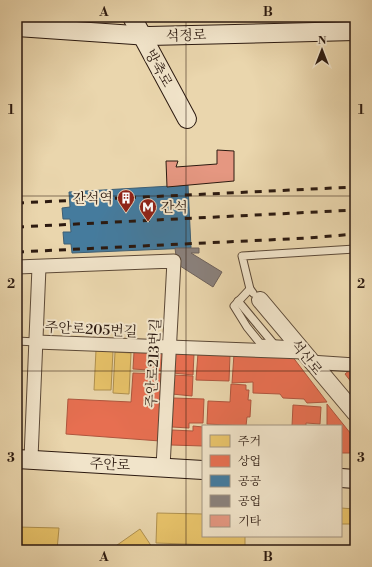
<svg xmlns="http://www.w3.org/2000/svg" width="372" height="567" font-family="'Libre Bodoni','Noto Serif KR',serif">
  <style>
    .homes { fill: #e9c46a; stroke: #b0914f }
    .shops { fill: #e76f51; stroke: #af563e }
    .public { fill: #457b9d; stroke: #3e5e73 }
    .industry { fill: #8a817c; stroke: #6e625c }
    .building { fill: #e59781; stroke: #2c1a10 }
    .lines { fill: none; stroke-linecap: round; stroke-linejoin: round }
    .service-casing { stroke: #5c4937; stroke-width: 9 }
    .minor-casing { stroke: #5c4937; stroke-width: 15 }
    .tertiary-casing { stroke: #5c4937; stroke-width: 18 }
    .secondary-casing { stroke: #2c1a10; stroke-width: 20 }
    .service { stroke: #f1e4ca; stroke-width: 7 }
    .minor { stroke: #f1e4ca; stroke-width: 13 }
    .tertiary { stroke: #f1e4ca; stroke-width: 16 }
    .secondary { stroke: #f1e4ca; stroke-width: 18 }
    .rail { stroke: #2c1a10; stroke-width: 3; stroke-dasharray: 7 7; stroke-linecap: butt }
    .grid { fill: none; stroke: #2c1a10; stroke-width: 1; stroke-opacity: 0.55 }
    .labels { text-anchor: middle; stroke-width: 4; stroke-linejoin: round; paint-order: stroke }
    .street-label { font-size: 14px; fill: #2c1a10; stroke: #f1e4ca }
    .poi-label { font-size: 14px; fill: #2c1a10; stroke: #f1e4ca; text-anchor: end }
    .neatline { fill: none; stroke: #2c1a10; stroke-width: 1.5 }
    .grid-label { font-size: 13px; text-anchor: middle; font-weight: bold; fill: #2c1a10 }
  </style>
  <rect width="100%" height="100%" fill="#ead6ad"/>
  <filter id="stains"><feTurbulence type="fractalNoise" baseFrequency=".005" numOctaves="4"/><feColorMatrix values="0 0 0 0 .2 0 0 0 0 .09 0 0 0 0 .02 0 0 0 .5 -.17"/></filter>
  <radialGradient id="worn" r=".72"><stop offset=".6" stop-color="#630" stop-opacity="0"/><stop offset="1" stop-color="#630" stop-opacity=".3"/></radialGradient>
  <!-- homes -->
  <g class="homes">
    <polygon points="96,350 113,351 111,390 94,390"/>
    <polygon points="115,352 131,353 129,394 113,393"/>
    <polygon points="341,508 355,509 355,524 341,524"/>
    <polygon points="157,513 203,514 203,536 245,536 245,546 156,543"/>
    <polygon points="17,527 59,528 57,550 17,550"/>
    <polygon points="140,529 152,547 148,550 110,550"/>
    <polygon points="85,545 90,550 79,550"/>
  </g>
  <!-- shops -->
  <g class="shops">
    <polygon points="134,352 165,353 164,371 133,369"/>
    <polygon points="174,353 194,354 193,375 173,373"/>
    <polygon points="198,353 230,355 229,381 196,380"/>
    <polygon points="234,354 292,356 327,402 307,403 304,399 283,398 280,394 253,393 253,382 232,383"/>
    <polygon points="351,369 355,369 355,387 345,374"/>
    <polygon points="133,373 164,374 160,441 66,434 68,399 131,402"/>
    <polygon points="173,375 193,376 192,396 172,394"/>
    <polygon points="231,384 246,385 246,390 249,390 248,400 251,400 250,417 247,417 246,426 207,424 208,401 230,402"/>
    <polygon points="173,398 204,399 203,423 189,423 189,428 172,427"/>
    <polygon points="327,404 355,439 355,451 352,453 341,453 341,426 327,426"/>
    <polygon points="293,405 321,407 320,424 306,423 306,426 292,426"/>
    <polygon points="193,426 203,427 203,446 171,445 172,430 193,431"/>
  </g>
  <!-- public -->
  <polygon class="public" points="188,185 191,248 72,253 71,244 64,244 63,232 71,232 70,219 63,219 62,208 70,207 69,192"/>
  <!-- industry -->
  <polygon class="industry" points="175,248 199,248 199,253 191,253 222,272 213,287 177,264"/>
  <!-- building -->
  <polygon class="building" points="217,150 234,151 234,181 167,187 166,161 178,161 176,167 217,164"/>
  <g class="lines">
    <!-- service casing -->
    <g class="service-casing">
      <g id="service">
        <polyline points="250,289 242,256 355,249"/>
        <polyline points="253,293 250,289 234,306 247,327 260,343 296,345"/>
        <polyline points="238,301 273,343"/>
        <polyline points="17,341 36,342"/>
      </g>
    </g>
    <!-- minor casing -->
    <g class="minor-casing">
      <g id="minor">
        <polyline points="17,267 174,261 163,467"/>
        <polyline points="36,342 304,352"/>
        <polyline points="310,362 355,365"/>
        <polyline points="31,458 39,267"/>
      </g>
    </g>
    <!-- tertiary casing -->
    <g class="tertiary-casing">
      <polyline id="tertiary" points="260,300 355,413"/>
    </g>
    <!-- secondary casing -->
    <g class="secondary-casing">
      <g id="secondary">
        <polyline points="132,17 187,119"/>
        <polyline points="17,27 149,36 355,31"/>
        <polyline points="17,459 203,470"/>
        <polyline points="341,478 355,479"/>
      </g>
    </g>
    <!-- service -->
    <use href="#service" class="service"/>
    <!-- minor -->
    <use href="#minor" class="minor"/>
    <!-- tertiary -->
    <use href="#tertiary" class="tertiary"/>
    <!-- secondary -->
    <use href="#secondary" class="secondary"/>
    <!-- rail -->
    <g class="rail">
      <polyline points="17,203 355,187"/>
      <polyline points="17,227 355,210"/>
      <polyline points="17,252 308,238 355,234"/>
    </g>
  </g>
  <!-- grid -->
  <path class="grid" d="M186,17V550M17,196H355M17,371H355"/>
  <!-- icons -->
  <defs>
    <g id="building-pin" transform="scale(0.9)"><path d="M0 17L-7.5 6A9.5 9.5 0 1 1 7.5 6Z" fill="#8f2418" stroke="#f1e4ca"/><path d="M-4-6H4V6H1V3H-1V6H-4ZM-2.5-4.3h1.7v1.8h-1.7ZM.8-4.3h1.7v1.8H.8ZM-2.5-1h1.7V.8h-1.7ZM.8-1h1.7V.8H.8Z" fill="#fff"/></g>
    <g id="metro-pin" transform="scale(0.9)"><path d="M0 17L-7.5 6A9.5 9.5 0 1 1 7.5 6Z" fill="#8f2418" stroke="#f1e4ca"/><path d="M-5.5 5V-5H-3L0 0L3-5H5.5V5H3V-.5L0 4L-3-.5V5Z" fill="#fff"/></g>
  </defs>
  <g fill-rule="evenodd">
    <use href="#building-pin" x="126" y="198"/>
    <use href="#metro-pin" x="148" y="207"/>
  </g>
  <g class="labels">
    <!-- street labels -->
    <g class="street-label">
      <text transform="translate(186 35) rotate(-2)" y="5">석정로</text>
      <text transform="translate(159 68) rotate(61)" y="5">방축로</text>
      <text transform="translate(91 329) rotate(3)" y="5">주안로205번길</text>
      <text transform="translate(307 357) rotate(51)" y="5">석산로</text>
      <text transform="translate(153 363) rotate(-87)" y="5">주안로213번길</text>
      <text transform="translate(110 464) rotate(3)" y="5">주안로</text>
    </g>
    <!-- poi labels -->
    <g class="poi-label">
      <text x="113" y="203">간석역</text>
      <text x="161" y="212" text-anchor="start">간석</text>
    </g>
  </g>
  <!-- margin -->
  <rect width="372" height="567" fill="none" stroke="#ead6ad" stroke-width="44"/>
  <!-- legend -->
  <rect x="202" y="425" width="140" height="112" fill="#f1e4ca" stroke="#a29380"/>
  <rect x="210" y="435" width="20" height="12" fill="#e9c46a" stroke="#a29380"/>
  <text x="238" y="445" font-size="12" fill="#2c1a10">주거</text>
  <rect x="210" y="455" width="20" height="12" fill="#e76f51" stroke="#a29380"/>
  <text x="238" y="465" font-size="12" fill="#2c1a10">상업</text>
  <rect x="210" y="475" width="20" height="12" fill="#457b9d" stroke="#a29380"/>
  <text x="238" y="485" font-size="12" fill="#2c1a10">공공</text>
  <rect x="210" y="495" width="20" height="12" fill="#8a817c" stroke="#a29380"/>
  <text x="238" y="505" font-size="12" fill="#2c1a10">공업</text>
  <rect x="210" y="515" width="20" height="12" fill="#e59781" stroke="#a29380"/>
  <text x="238" y="525" font-size="12" fill="#2c1a10">기타</text>
  <!-- north arrow -->
  <g transform="translate(322 50)" stroke="#f1e4ca" stroke-width="3" paint-order="stroke">
  <path d="M0-3L7 15L0 10L-7 15Z" fill="#2c1a10"/>
  <text y="-6" font-size="11" font-weight="bold" text-anchor="middle" fill="#2c1a10">N</text>
  </g>
  <rect x="22" y="22" width="328" height="523" class="neatline"/>
  <g class="grid-label">
    <text x="104" y="16">A</text>
    <text x="268" y="16">B</text>
    <text x="11" y="114">1</text>
    <text x="361" y="114">1</text>
    <text x="11" y="288">2</text>
    <text x="361" y="288">2</text>
    <text x="11" y="462">3</text>
    <text x="361" y="462">3</text>
    <text x="104" y="561">A</text>
    <text x="268" y="561">B</text>
  </g>
  <rect width="100%" height="100%" filter="url(#stains)"/>
  <rect width="100%" height="100%" fill="url(#worn)"/>
</svg>
